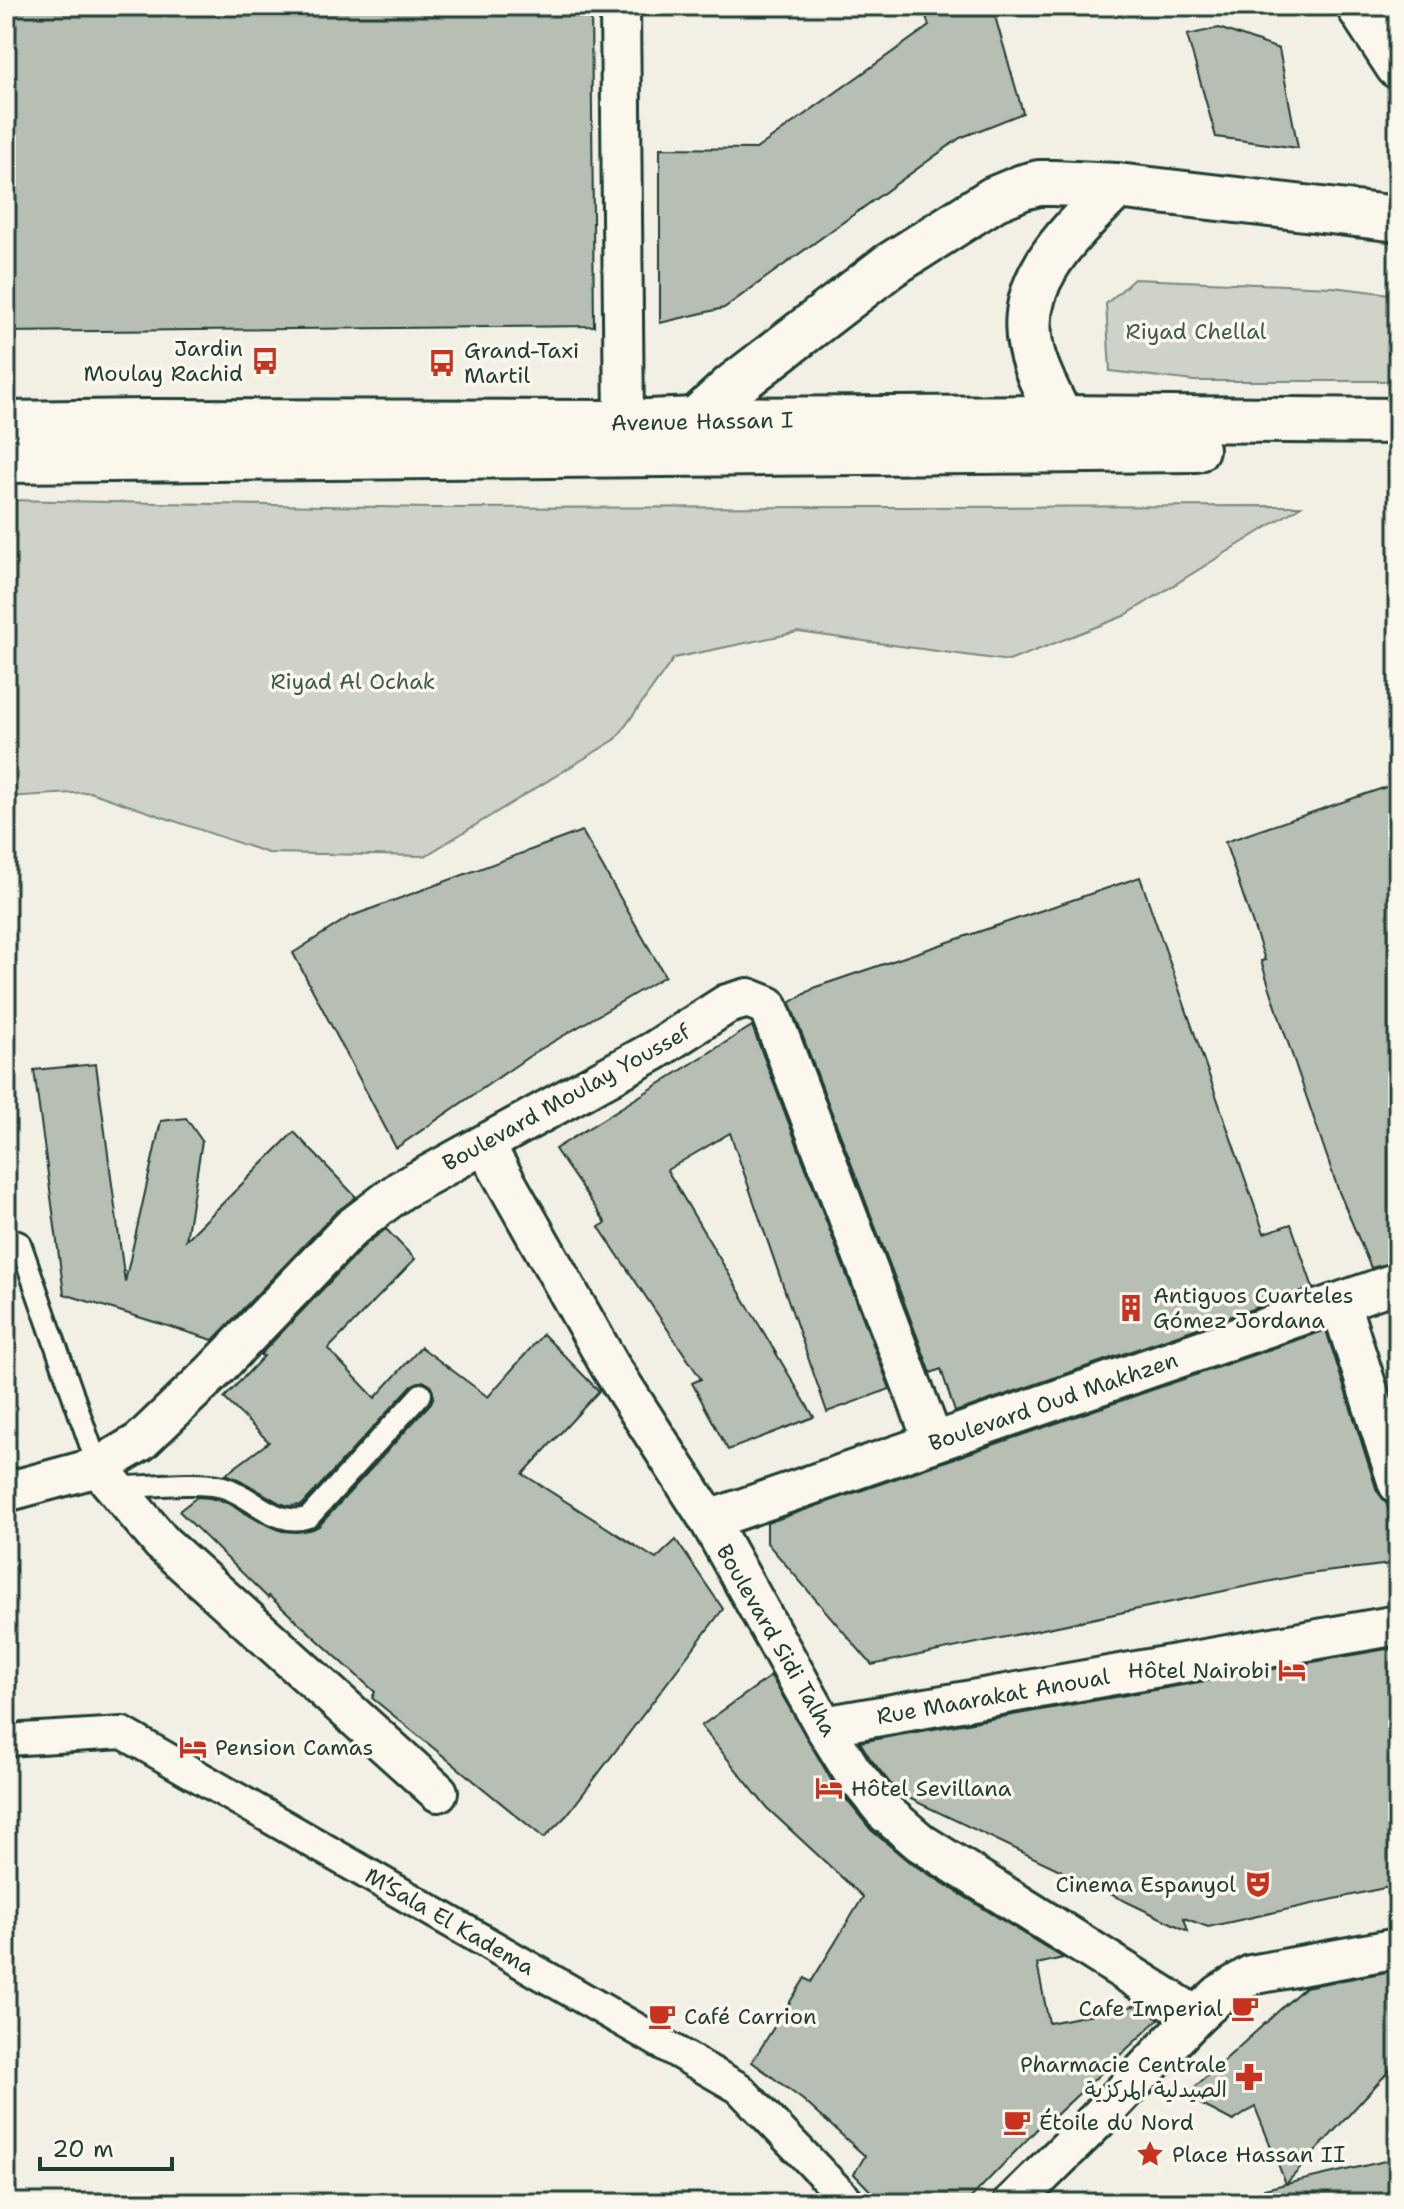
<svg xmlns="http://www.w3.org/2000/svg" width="1404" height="2209" font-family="'Shantell Sans','Playpen Sans Arabic',sans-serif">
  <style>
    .green { fill: #cfd2c8; stroke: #77887e; stroke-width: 2 }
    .building { fill: #b7beb3; stroke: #1f3d34; stroke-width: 2 }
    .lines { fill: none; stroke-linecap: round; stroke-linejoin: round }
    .service-casing { stroke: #1f3d34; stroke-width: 26 }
    .pedestrian-casing { stroke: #1f3d34; stroke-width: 36 }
    .minor-casing { stroke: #1f3d34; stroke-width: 44 }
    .secondary-casing { stroke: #1f3d34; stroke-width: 50 }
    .primary-casing { stroke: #1f3d34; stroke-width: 50 }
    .service { stroke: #fbf7ec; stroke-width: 20 }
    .pedestrian { stroke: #fbf7ec; stroke-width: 30 }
    .minor { stroke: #fbf7ec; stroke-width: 38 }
    .secondary { stroke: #fbf7ec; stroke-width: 44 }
    .primary { stroke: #fbf7ec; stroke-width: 44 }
    .labels { text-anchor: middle; stroke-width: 7; stroke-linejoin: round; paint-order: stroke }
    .park-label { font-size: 22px; fill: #425b52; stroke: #fbf7ec }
    .poi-label { font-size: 22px; fill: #1f3d34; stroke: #fbf7ec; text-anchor: start }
    .street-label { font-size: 22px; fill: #1f3d34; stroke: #fbf7ec }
  </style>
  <rect width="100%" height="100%" fill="#f2f0e5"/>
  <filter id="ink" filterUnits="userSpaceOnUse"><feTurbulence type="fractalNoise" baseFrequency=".0125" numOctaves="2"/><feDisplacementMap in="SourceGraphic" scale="16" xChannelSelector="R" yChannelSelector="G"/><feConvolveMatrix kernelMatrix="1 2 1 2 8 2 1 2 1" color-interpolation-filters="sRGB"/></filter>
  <g filter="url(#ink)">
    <!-- green -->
    <g class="green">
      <polygon points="1134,279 1333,287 1398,295 1398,381 1194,381 1110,371 1106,304"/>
      <polygon points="6,500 431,508 1301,506 1124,616 1009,661 798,632 674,658 616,739 425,856 268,853 90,792 6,797"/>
    </g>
    <!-- building -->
    <g class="building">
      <polygon points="6,6 591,6 594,326 6,332"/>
      <polygon points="923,6 992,6 1023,113 960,138 724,308 660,323 660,148 756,149 929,26"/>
      <polygon points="1219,28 1279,49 1298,148 1216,137 1187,35"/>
      <polygon points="1398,783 1398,1261 1371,1268 1339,1192 1284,1031 1261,961 1265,960 1225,842"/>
      <polygon points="582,831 665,976 534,1053 396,1148 293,953 349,917"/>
      <polygon points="1140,877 1264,1233 1291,1224 1313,1288 955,1412 941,1369 931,1373 790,1003 816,987"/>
      <polygon points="752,1026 890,1389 827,1412 730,1133 667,1170 814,1417 728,1450 692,1383 701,1379 599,1227 606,1223 555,1149"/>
      <polygon points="96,1064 125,1282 161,1121 186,1118 202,1141 186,1240 294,1132 356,1197 335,1213 213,1340 64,1294 34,1070"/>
      <polygon points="386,1229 415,1259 328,1349 375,1398 421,1347 488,1397 543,1334 599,1391 523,1474 656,1559 676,1540 723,1609 567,1815 544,1838 372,1698 375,1692 269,1596 268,1598 179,1511 197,1497 210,1498 228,1503 259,1521 282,1531 297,1532 313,1529 319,1526 431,1403 434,1396 430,1385 423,1381 412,1385 302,1505 289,1506 280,1503 240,1480 226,1474 269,1442 224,1398 264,1356 260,1355 366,1244"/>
      <polygon points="1398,1305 1398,1332 1396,1332 1387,1309"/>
      <polygon points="1326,1330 1377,1491 1386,1502 1398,1539 1398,1553 1391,1564 1300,1575 872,1665 767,1543 767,1523"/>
      <polygon points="1398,1647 1398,1885 1208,1927 1184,1918 1188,1931 898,1793 870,1758 860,1742"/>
      <polygon points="771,1676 833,1783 871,1830 909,1862 1063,1958 1037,1964 1049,2023 1138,2005 1159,2019 1042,2128 1040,2126 966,2203 882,2203 854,2174 865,2156 803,2100 752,2062 805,1978 811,1982 863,1897 767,1808 701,1726"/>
      <polygon points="1398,1970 1398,2061 1286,2184 1255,2107 1233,2121 1185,2096 1305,1987"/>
      <polygon points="1398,2158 1398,2203 1265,2203 1264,2189"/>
    </g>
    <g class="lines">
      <!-- service casing -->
      <g class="service-casing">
        <g id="service">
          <polyline points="6,1237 20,1243 98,1467"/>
          <path d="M115,1488C144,1487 197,1480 223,1487C252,1495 277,1529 309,1517L421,1394"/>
        </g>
      </g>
      <!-- pedestrian casing -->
      <g class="pedestrian-casing">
        <polyline id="pedestrian" points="6,1740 123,1733 739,2088 850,2203"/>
      </g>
      <!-- minor casing -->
      <g class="minor-casing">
        <g id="minor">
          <polyline points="620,6 624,423"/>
          <polyline points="485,1145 610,1366 709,1520 824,1726 852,1771 886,1813 921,1843 1196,2016"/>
          <polyline points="1340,1303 1398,1484"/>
          <polyline points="98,1467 162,1543 438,1792"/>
          <polyline points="6,1492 98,1467 140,1442 212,1373 351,1228 401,1190 654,1051 727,1004 748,998 768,1006 933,1441"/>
          <polyline points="709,1520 1398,1282"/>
          <polyline points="824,1726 1398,1625"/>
          <polyline points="1013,2203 1097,2120 1196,2016 1220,1994 1251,1975 1398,1948"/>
        </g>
      </g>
      <!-- secondary casing -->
      <g class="secondary-casing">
        <g id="secondary">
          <path d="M1060,418C1050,396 1036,373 1031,349C1015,279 1073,230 1117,186"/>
          <polyline points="696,420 733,386 889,266 994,199 1023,187 1039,183 1053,183 1117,186 1398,219"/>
          <polyline points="6,424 149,422 624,423 696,420 1060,418 1398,421"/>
          <polyline points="6,460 1196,449"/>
        </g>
      </g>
      <!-- primary casing -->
      <g class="primary-casing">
        <polyline id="primary" points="1359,6 1398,66"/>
      </g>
      <!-- service -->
      <use href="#service" class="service"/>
      <!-- pedestrian -->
      <use href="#pedestrian" class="pedestrian"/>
      <!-- minor -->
      <use href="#minor" class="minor"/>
      <!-- secondary -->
      <use href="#secondary" class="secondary"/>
      <!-- primary -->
      <use href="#primary" class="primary"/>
    </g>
  </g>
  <!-- icons -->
  <defs>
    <g id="bus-bare" transform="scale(2.16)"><path d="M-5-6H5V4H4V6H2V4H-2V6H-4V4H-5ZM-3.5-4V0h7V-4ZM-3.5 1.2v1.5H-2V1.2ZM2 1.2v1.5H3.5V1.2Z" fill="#c8321e" stroke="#fbf7ec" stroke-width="2.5" paint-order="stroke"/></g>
    <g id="building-bare" transform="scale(2.16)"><path d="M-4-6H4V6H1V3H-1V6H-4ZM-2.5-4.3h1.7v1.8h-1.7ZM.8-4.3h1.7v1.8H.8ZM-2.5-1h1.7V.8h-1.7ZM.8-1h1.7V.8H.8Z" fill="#c8321e" stroke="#fbf7ec" stroke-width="2.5" paint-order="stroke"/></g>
    <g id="hotel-bare" transform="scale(2.16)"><path d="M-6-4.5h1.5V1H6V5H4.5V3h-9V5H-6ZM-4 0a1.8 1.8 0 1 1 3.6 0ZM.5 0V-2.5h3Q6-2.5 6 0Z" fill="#c8321e" stroke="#fbf7ec" stroke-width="2.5" paint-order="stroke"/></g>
    <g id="theatre-bare" transform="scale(2.16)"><path d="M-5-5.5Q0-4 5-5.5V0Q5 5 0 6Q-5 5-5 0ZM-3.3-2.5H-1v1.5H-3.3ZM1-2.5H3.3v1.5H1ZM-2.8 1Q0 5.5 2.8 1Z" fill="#c8321e" stroke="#fbf7ec" stroke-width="2.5" paint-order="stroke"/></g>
    <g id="cafe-bare" transform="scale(2.16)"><path d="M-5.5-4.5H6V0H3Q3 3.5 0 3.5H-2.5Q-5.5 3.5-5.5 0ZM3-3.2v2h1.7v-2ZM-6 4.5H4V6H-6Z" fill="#c8321e" stroke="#fbf7ec" stroke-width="2.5" paint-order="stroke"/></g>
    <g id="pharmacy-bare" transform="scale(2.16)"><path d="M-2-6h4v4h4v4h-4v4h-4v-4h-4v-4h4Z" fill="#c8321e" stroke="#fbf7ec" stroke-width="2.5" paint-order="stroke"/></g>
    <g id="sight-bare" transform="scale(2.16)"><path d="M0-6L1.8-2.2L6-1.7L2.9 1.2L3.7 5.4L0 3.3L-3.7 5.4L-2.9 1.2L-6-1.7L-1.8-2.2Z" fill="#c8321e" stroke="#fbf7ec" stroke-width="2.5" paint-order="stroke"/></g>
  </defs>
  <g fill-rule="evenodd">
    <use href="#bus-bare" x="265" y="361"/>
    <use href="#bus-bare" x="442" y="363"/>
    <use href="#building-bare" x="1131" y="1308"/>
    <use href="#hotel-bare" x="1292" y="1670"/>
    <use href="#hotel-bare" x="193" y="1747"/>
    <use href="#hotel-bare" x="829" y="1788"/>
    <use href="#theatre-bare" x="1258" y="1884"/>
    <use href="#cafe-bare" x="1245" y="2008"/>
    <use href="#cafe-bare" x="662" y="2016"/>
    <use href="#pharmacy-bare" x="1249" y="2077"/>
    <use href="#cafe-bare" x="1017" y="2122"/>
    <use href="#sight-bare" x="1150" y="2154"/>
  </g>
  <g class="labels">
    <!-- park labels -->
    <g class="park-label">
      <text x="1196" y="339">Riyad Chellal</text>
      <text x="353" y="689">Riyad Al Ochak</text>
    </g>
    <!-- poi labels -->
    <g class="poi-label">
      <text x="243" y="356" text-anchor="end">Jardin<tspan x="243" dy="25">Moulay Rachid</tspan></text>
      <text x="464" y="358">Grand-Taxi<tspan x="464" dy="25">Martil</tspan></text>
      <text x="1153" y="1303">Antiguos Cuarteles<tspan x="1153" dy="25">Gómez Jordana</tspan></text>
      <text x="1270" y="1678" text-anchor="end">Hôtel Nairobi</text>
      <text x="215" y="1755">Pension Camas</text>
      <text x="851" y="1796">Hôtel Sevillana</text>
      <text x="1236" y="1892" text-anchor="end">Cinema Espanyol</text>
      <text x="1223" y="2016" text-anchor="end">Cafe Imperial</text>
      <text x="684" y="2024">Café Carrion</text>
      <text x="1227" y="2072" text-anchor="end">Pharmacie Centrale<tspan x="1227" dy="25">الصيدلية المركزية</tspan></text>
      <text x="1039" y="2130">Étoile du Nord</text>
      <text x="1172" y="2162">Place Hassan II</text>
    </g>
    <!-- street labels -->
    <g class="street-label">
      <text transform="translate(702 421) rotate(-1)" y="8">Avenue Hassan I</text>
      <text transform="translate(566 1097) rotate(-29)" y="8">Boulevard Moulay Youssef</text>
      <text transform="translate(1053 1401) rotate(-19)" y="8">Boulevard Oud Makhzen</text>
      <text transform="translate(777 1640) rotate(60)" y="8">Boulevard Sidi Talha</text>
      <text transform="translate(993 1696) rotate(-10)" y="8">Rue Maarakat Anoual</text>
      <text transform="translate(450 1921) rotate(30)" y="8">M’Sala El Kadema</text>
    </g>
  </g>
  <!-- margin -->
  <rect width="1404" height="2209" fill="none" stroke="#fbf7ec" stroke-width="32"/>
  <rect x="16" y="16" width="1372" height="2177" fill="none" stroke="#1f3d34" stroke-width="3" filter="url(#ink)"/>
  <!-- scale -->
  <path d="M40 2157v12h132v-12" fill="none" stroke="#1f3d34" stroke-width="4"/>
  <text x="52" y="2157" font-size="24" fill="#1f3d34" stroke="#fbf7ec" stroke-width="6" paint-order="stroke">20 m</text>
</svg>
